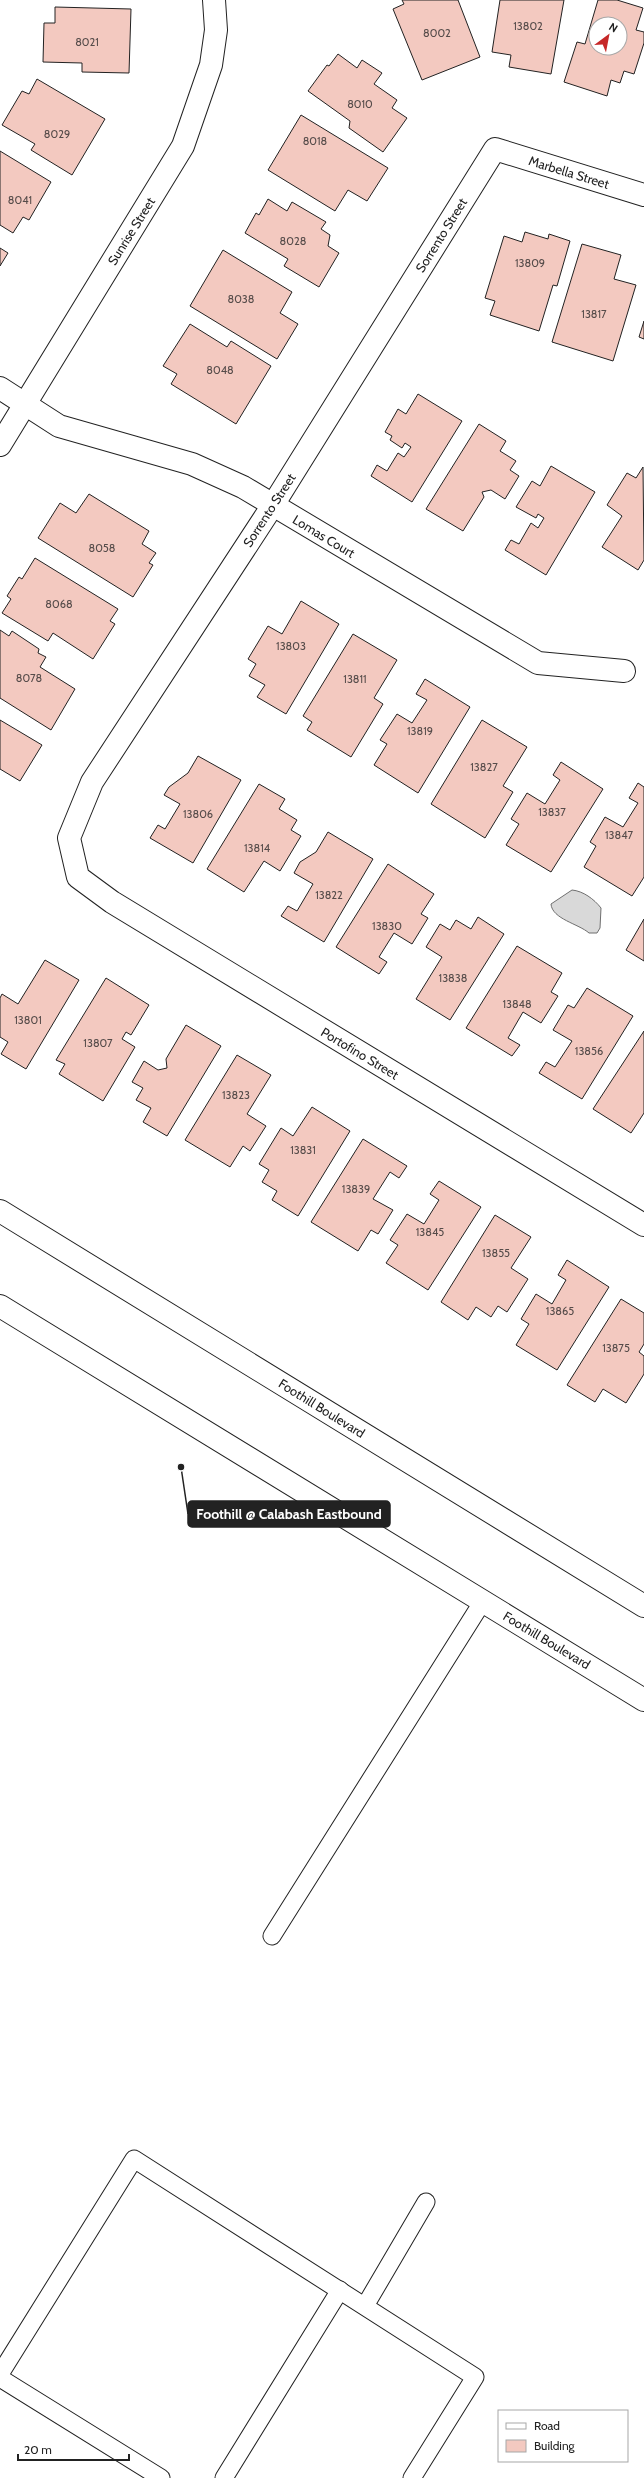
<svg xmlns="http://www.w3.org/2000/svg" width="644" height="2478" font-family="Cabin,sans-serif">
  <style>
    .water { fill: #d9d9d9; stroke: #6f6f6f }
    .building { fill: #f3c9c0; stroke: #222; fill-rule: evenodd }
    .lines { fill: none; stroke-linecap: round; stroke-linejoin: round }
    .service-casing { stroke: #222; stroke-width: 19 }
    .minor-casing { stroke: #222; stroke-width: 24 }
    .primary-casing { stroke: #222; stroke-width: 24 }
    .service { stroke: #fff; stroke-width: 17 }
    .minor { stroke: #fff; stroke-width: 22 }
    .primary { stroke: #fff; stroke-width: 22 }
    .labels { text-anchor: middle; stroke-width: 3; stroke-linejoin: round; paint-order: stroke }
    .number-label { font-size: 11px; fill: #564c4a }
    .street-label { font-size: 13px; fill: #222; stroke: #fff }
    .leader { fill: none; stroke: #222; stroke-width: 1.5 }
    .callout-dot { fill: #222; stroke: #fff; stroke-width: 1.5 }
    .callout { fill: #222; stroke: #222; stroke-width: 1.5 }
    .callout-label { font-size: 14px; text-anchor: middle; font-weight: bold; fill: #fff }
  </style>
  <rect width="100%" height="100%" fill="#fff"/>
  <!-- water -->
  <path class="water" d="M572,890C583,891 594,899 601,908L600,928L597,933H589C579,924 552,919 551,904Z"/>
  <!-- building -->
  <g class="building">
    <polygon points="402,0 458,0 480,57 422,80 393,9 404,4"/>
    <polygon points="500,0 564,0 551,74 509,67 511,55 492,52"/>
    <path d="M598,0H617L643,8L636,30L644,32V43L634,74L624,71L620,83L611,80L607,96L564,82L577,42L585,44ZM596,24H620V48H596Z"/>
    <polygon points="55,7 131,9 129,73 82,72 82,63 43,62 44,23 55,23"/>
    <polygon points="338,54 357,68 362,60 382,73 374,84 397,100 392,108 407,118 383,152 349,128 350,121 308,91 327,65 329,66"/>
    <polygon points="37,79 105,119 72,175 31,150 35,144 2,125 22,91 29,94"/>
    <polygon points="301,115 388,168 367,201 348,190 335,211 268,170"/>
    <polygon points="0,151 51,182 29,220 23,217 13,233 0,225"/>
    <polygon points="268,199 287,211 292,202 326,222 321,229 330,235 328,246 339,253 319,287 284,266 288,259 245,233 256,213 259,215"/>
    <polygon points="525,232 548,239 549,234 570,241 557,286 553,285 539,331 490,315 495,301 485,298 504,236 522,242"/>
    <polygon points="582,244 621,255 614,279 636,285 613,361 552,342"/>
    <polygon points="0,248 8,253 0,266"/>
    <polygon points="223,250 292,292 280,313 298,324 277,359 190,306"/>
    <polygon points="644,321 644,339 639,337"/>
    <polygon points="190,324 227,347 231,341 271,366 236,424 171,384 177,374 163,366"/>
    <polygon points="418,394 462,421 412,502 371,476 377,465 387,471 398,453 404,457 411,447 405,443 402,448 390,440 392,436 385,432 398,409 406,414"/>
    <polygon points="479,424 506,441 500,451 516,461 510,470 519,476 505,499 491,490 482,492 484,497 463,531 426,509"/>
    <polygon points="551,466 595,492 546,575 505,550 511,540 519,544 531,523 538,528 544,518 538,514 536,518 516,507 532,481 540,486"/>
    <polygon points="643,467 644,560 638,570 602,547 622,516 607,505 627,473 636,478"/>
    <polygon points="89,494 149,531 142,544 156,553 149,563 153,565 133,597 38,538 60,503 76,513"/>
    <polygon points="35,558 118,609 110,621 115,624 93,659 53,633 48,641 2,613 11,599 7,596 19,577 22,579"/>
    <polygon points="301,601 339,624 286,714 257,697 265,685 249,676 256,664 248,659 268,626 282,634"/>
    <polygon points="0,630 9,636 12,631 39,649 38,653 46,657 40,667 75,689 51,730 0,698"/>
    <polygon points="353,634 397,660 374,698 383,704 351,757 307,730 312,722 303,716"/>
    <polygon points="425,679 470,707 418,793 374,765 387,744 380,740 397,714 412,723 427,700 416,694"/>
    <polygon points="0,720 42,745 20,781 0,769"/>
    <polygon points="482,720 527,747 503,786 513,792 485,838 431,804"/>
    <polygon points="198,756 241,780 193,863 150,838 158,825 165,829 180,804 164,795 169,787 188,773"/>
    <polygon points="561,762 603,789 551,872 506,845 519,824 511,819 527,793 545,804 560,780 553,775"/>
    <polygon points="638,783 644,787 644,877 632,896 584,867 596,846 590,842 605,817 623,827 638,803 629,798"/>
    <polygon points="259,784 285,799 279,809 297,820 291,830 301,836 280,871 264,861 244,892 207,869"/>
    <polygon points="328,832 373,859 324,942 281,916 288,906 297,911 313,884 294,873 300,862 316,852"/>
    <polygon points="388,864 434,894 421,914 428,918 412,944 394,933 379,957 387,962 379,974 336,947"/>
    <polygon points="478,917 504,934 450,1020 416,999 442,957 426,947 440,924 450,930 456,920 471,929"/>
    <polygon points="644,919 644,961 626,950"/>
    <polygon points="517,946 562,973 551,992 558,996 541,1023 523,1012 508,1038 520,1045 512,1056 466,1028"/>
    <polygon points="45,960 79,980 26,1069 1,1054 8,1042 0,1037 0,998 2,994 18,1004"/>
    <polygon points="106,978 149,1005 131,1035 126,1032 122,1039 135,1047 103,1101 59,1074 65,1064 56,1060"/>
    <polygon points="587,988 633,1016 582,1099 539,1073 546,1062 555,1067 572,1041 553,1030 568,1005 574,1008"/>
    <polygon points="186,1025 221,1046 167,1136 143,1122 151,1108 136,1100 143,1088 132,1082 144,1061 158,1070 167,1068 166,1059"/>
    <polygon points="644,1031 644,1113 631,1133 593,1109"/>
    <polygon points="237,1055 271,1075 247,1114 266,1126 250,1151 243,1146 230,1167 185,1140"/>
    <polygon points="312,1107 350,1131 298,1216 272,1200 277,1191 262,1182 269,1170 259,1164 281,1128 293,1136"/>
    <polygon points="363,1139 407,1166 399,1178 390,1172 373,1199 393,1210 378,1234 371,1230 358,1251 311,1222"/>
    <polygon points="439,1181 481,1207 428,1290 386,1263 398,1245 390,1240 407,1214 424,1224 439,1200 430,1194"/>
    <polygon points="495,1215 531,1237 511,1268 528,1279 507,1312 498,1306 491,1317 476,1307 468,1320 441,1302"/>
    <polygon points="567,1260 609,1287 557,1370 516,1345 529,1324 521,1319 536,1294 552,1304 566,1280 558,1275"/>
    <polygon points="621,1299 644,1313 644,1344 639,1352 644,1356 644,1374 626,1403 603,1389 595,1402 567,1385"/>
  </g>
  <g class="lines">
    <!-- service casing -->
    <g class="service-casing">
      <g id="service">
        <polyline points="272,1936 483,1601"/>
        <polyline points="365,2306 426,2202"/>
        <polyline points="0,2374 134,2159 475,2377 412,2478"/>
        <polyline points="0,2378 161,2478"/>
        <polyline points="224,2478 340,2290"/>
      </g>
    </g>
    <!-- minor casing -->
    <g class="minor-casing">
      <g id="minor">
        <polyline points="644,195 495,149 273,505 92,782 69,838 78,877 112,902 644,1225"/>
        <polyline points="0,388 59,426 192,464 243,487 538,663 624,671"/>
        <polyline points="0,445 183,146 211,65 216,30 214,0"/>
      </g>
    </g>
    <!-- primary casing -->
    <g class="primary-casing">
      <g id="primary">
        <polyline points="0,1211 644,1606"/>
        <polyline points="0,1306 644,1700"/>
      </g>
    </g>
    <!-- service -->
    <use href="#service" class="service"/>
    <!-- minor -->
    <use href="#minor" class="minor"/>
    <!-- primary -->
    <use href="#primary" class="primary"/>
  </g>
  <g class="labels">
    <!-- number labels -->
    <g class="number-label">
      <text x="528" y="30">13802</text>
      <text x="437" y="37">8002</text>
      <text x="87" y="46">8021</text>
      <text x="360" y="108">8010</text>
      <text x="57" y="138">8029</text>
      <text x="315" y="145">8018</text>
      <text x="20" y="204">8041</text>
      <text x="293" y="245">8028</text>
      <text x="530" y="267">13809</text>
      <text x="241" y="303">8038</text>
      <text x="594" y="318">13817</text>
      <text x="220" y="374">8048</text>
      <text x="102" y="552">8058</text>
      <text x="59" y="608">8068</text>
      <text x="291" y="650">13803</text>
      <text x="29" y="682">8078</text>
      <text x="355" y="683">13811</text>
      <text x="420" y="735">13819</text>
      <text x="484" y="771">13827</text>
      <text x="552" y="816">13837</text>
      <text x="198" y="818">13806</text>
      <text x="619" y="839">13847</text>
      <text x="257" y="852">13814</text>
      <text x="329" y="899">13822</text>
      <text x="387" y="930">13830</text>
      <text x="453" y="982">13838</text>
      <text x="517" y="1008">13848</text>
      <text x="28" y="1024">13801</text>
      <text x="98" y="1047">13807</text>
      <text x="589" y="1055">13856</text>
      <text x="236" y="1099">13823</text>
      <text x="303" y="1154">13831</text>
      <text x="356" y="1193">13839</text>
      <text x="430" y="1236">13845</text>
      <text x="496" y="1257">13855</text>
      <text x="560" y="1315">13865</text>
      <text x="616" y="1352">13875</text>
    </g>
    <!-- street labels -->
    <g class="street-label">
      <text transform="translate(569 172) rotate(17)" y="5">Marbella Street</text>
      <text transform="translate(131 231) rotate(-58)" y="5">Sunrise Street</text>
      <text transform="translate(441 235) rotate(-58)" y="5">Sorrento Street</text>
      <text transform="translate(269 510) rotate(-57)" y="5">Sorrento Street</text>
      <text transform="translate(324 536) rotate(31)" y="5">Lomas Court</text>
      <text transform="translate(360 1053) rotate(31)" y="5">Portofino Street</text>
      <text transform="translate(322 1408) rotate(32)" y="5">Foothill Boulevard</text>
      <text transform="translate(547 1640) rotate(31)" y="5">Foothill Boulevard</text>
    </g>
  </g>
  <!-- callouts -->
  <path class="leader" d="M181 1467L188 1514"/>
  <circle class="callout-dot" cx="181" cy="1467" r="4"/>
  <rect class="callout" x="188" y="1501" width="202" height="26" rx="4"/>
  <g class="callout-label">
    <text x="289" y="1519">Foothill @ Calabash Eastbound</text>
  </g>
  <!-- legend -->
  <rect x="498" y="2410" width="130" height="52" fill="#ffffff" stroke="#a7a7a7"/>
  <rect x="506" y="2423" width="20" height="6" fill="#ffffff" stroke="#a7a7a7"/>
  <text x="534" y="2430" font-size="12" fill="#222222">Road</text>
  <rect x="506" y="2440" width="20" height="12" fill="#f3c9c0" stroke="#a7a7a7"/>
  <text x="534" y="2450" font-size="12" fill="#222222">Building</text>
  <!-- north arrow -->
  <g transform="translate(608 36) rotate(32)"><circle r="19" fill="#ffffff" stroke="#a7a7a7"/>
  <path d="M0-3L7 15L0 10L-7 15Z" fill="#c62828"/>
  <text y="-6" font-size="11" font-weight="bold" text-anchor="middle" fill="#222222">N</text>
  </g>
  <!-- scale -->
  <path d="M18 2454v6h111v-6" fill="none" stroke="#222222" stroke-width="2"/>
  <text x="24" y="2454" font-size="12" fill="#222222" stroke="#ffffff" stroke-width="3" paint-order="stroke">20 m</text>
</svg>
